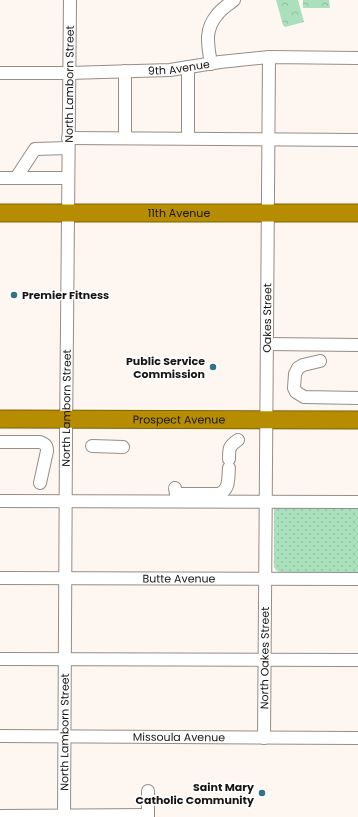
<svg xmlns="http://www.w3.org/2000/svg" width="358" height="817" font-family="Poppins,sans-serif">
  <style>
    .grass { fill: url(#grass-dots) }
    .forest { fill: url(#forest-crowns) }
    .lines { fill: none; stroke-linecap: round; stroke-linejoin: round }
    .minor-casing { stroke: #948e89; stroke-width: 14 }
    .highway-casing { stroke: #7e6207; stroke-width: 19 }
    .minor { stroke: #fff; stroke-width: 12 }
    .highway { stroke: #b68c01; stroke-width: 17 }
    .poi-dot { fill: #327286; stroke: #fff; stroke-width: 1.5 }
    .labels { text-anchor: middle; stroke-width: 3.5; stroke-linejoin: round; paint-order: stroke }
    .street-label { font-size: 11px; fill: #171513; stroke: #fff }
    .poi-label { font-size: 11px; font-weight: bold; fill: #171513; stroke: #fff; text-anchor: end }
  </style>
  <defs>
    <pattern id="grass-dots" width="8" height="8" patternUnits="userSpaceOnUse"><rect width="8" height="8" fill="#abe0bd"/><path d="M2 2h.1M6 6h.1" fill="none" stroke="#92bfa2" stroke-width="1.8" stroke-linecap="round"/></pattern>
    <pattern id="forest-crowns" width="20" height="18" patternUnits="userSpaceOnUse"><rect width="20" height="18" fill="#abe0bd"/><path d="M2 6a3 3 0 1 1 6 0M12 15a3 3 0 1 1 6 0" fill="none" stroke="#92bfa2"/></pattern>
  </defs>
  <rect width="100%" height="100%" fill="#fdf6f1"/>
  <!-- grass -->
  <path class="grass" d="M274,502H358V572H282C278,572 276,571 274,567Z"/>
  <!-- forest -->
  <g class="forest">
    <polygon points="276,0 298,0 304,22 285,27 283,25"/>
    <polygon points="303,0 329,0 330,8 303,8"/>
  </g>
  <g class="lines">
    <!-- minor casing -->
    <g class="minor-casing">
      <g id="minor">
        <path d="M211,64C208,45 204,30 217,15C221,9 228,5 234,0"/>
        <polyline points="125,71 125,138"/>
        <path id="s1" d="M0,73H69L170,70L220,62L269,57L358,58"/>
        <polyline points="68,138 358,140"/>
        <polyline points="188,138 188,67"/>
        <polyline points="0,178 68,178"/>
        <polyline points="16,178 35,149 68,148"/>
        <polyline points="267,344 358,345"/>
        <polyline points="320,361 303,365 298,368 295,374 294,388 296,392 304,397 358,398"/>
        <path d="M1,442H40C45,444 47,445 47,451L40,483"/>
        <polyline points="92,446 123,447"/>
        <path d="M229,459C229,448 229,446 238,440"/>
        <path d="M175,488L176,494H218C230,491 228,478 229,468"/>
        <polyline points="0,501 358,502"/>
        <path id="s2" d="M0,578L358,579"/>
        <polyline points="0,659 358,660"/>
        <path id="s3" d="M0,736L358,738"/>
        <path id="s4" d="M264,738L269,57"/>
        <polyline points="148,791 148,817"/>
        <polyline points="0,816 148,815"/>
        <path id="s5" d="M64,817L66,436L70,0"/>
      </g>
    </g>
    <!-- highway casing -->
    <g class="highway-casing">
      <g id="highway">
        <path id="s6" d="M0,213H358"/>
        <path id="s7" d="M0,419L358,420"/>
      </g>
    </g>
    <!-- minor -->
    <use href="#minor" class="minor"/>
    <!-- highway -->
    <use href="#highway" class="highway"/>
  </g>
  <!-- markers -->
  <g class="poi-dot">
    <circle cx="14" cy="295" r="4"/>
    <circle cx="213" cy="367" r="4"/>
    <circle cx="262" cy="793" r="4"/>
  </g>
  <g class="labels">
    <!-- street labels -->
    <g class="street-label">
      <text dy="4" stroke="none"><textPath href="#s1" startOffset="179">9th Avenue</textPath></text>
      <text dy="4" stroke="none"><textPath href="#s5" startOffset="733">North Lamborn Street</textPath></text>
      <text dy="4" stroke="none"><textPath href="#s6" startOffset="179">11th Avenue</textPath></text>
      <text dy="4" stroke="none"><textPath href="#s4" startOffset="420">Oakes Street</textPath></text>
      <text dy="4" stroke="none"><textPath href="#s5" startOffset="409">North Lamborn Street</textPath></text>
      <text dy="4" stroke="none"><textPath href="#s7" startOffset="179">Prospect Avenue</textPath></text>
      <text dy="4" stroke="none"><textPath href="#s2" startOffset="179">Butte Avenue</textPath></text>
      <text dy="4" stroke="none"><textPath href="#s4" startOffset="80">North Oakes Street</textPath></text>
      <text dy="4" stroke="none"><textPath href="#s5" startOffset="85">North Lamborn Street</textPath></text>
      <text dy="4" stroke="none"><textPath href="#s3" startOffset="179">Missoula Avenue</textPath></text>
    </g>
    <!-- poi labels -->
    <g class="poi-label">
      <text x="22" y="299" text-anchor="start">Premier Fitness</text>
      <text x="205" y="365">Public Service<tspan x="205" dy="13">Commission</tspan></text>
      <text x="254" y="791">Saint Mary<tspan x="254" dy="13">Catholic Community</tspan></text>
    </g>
  </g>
</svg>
